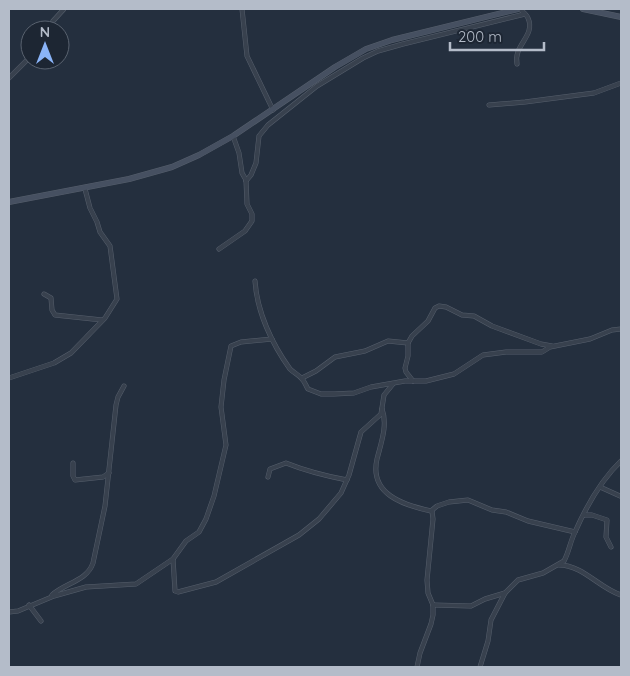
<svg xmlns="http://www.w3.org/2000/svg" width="630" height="676" font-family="Quicksand,sans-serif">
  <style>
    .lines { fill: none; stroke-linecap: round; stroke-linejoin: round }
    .minor-casing { stroke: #565f6c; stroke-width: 5 }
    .secondary-casing { stroke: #565f6c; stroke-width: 6 }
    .minor { stroke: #38414e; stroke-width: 4 }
    .secondary { stroke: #465061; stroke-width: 5 }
  </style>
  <rect width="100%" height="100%" fill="#242f3e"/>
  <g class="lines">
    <!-- minor casing -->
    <g class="minor-casing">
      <g id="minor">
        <polyline points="242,9 247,56 273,110"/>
        <polyline points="49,30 53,21 64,9"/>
        <path d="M517,64C513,45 536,36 528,18C527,15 523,12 520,9"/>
        <polyline points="9,78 30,57"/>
        <polyline points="489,105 525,102 594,93 621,83"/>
        <polyline points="246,181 251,175 256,163 259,136 268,125 317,86 363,58 378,51 403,44 525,14"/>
        <polyline points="219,249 245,231 252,221 252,214 247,204 246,180 242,173 239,153 233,136"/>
        <path d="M255,281C257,312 272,344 290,369C294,373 299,375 302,379C305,382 306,386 308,389L321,394H334L354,393L371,387L405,381H426L454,374L483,355L506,352H542L550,347L590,339L612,330L621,329"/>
        <polyline points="44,294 51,298 52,310 55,315 102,320"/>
        <polyline points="9,378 54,363 71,353 105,318 117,299 110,246 100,232 97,222 90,208 85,189"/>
        <polyline points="302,378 316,371 335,357 365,351 388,341 408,343"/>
        <polyline points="413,381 406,372 405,368 408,356 408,343 412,336 428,321 435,308 439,306 446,307 462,315 474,316 492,326 541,344 552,346"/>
        <path d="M382,409C388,425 381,443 377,459C369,494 403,505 431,511L437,506L449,502L468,500L492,510L506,512L528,521L575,532"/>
        <polyline points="73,463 73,476 75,480 103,477 109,473"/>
        <path d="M268,477L270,469L286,463C306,471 326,476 347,480"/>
        <polyline points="600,487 620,496"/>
        <polyline points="584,515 592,515 607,520 606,537 611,547"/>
        <polyline points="173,559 175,591 178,592 216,582 299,535 319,519 341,493 349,475 361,432 381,414 384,395 393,384"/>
        <path d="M559,565C583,565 599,588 621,595"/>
        <path d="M52,595C65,583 87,581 93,563L105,506L116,405L118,397L124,386"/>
        <polyline points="29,605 41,621"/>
        <polyline points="433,605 471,606 485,599 505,593"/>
        <polyline points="9,612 18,611 54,596 86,587 136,584 173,559 186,541 199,532 206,519 214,496 226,445 221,407 224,380 231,346 241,342 272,339"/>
        <polyline points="417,667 420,653 431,624 433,615 433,605 428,593 427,580 433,519 432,511"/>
        <path d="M480,667L488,641L491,620L505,593L518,580L543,573L564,561C569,552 570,542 575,532C586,507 601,480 621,461"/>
      </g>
    </g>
    <!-- secondary casing -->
    <g class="secondary-casing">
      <g id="secondary">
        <polyline points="583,9 621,17"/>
        <polyline points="9,202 129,179 172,167 199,155 233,136 335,67 366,49 392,40 518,9"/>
      </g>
    </g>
    <!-- minor -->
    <use href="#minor" class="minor"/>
    <!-- secondary -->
    <use href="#secondary" class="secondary"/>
  </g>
  <!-- border -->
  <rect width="630" height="676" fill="none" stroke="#b4bcc9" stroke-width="20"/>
  <!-- north arrow -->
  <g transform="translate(45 45)"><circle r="24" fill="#1d2633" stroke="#59626f"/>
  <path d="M0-4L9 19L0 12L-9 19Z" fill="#8ab4f8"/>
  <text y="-8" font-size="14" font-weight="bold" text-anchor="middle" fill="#b4bcc9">N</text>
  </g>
  <!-- scale -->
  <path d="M450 42v8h94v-8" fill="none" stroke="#b4bcc9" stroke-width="2.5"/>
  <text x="458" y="42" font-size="15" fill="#b4bcc9" stroke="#1d2633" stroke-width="4" paint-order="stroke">200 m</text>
</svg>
